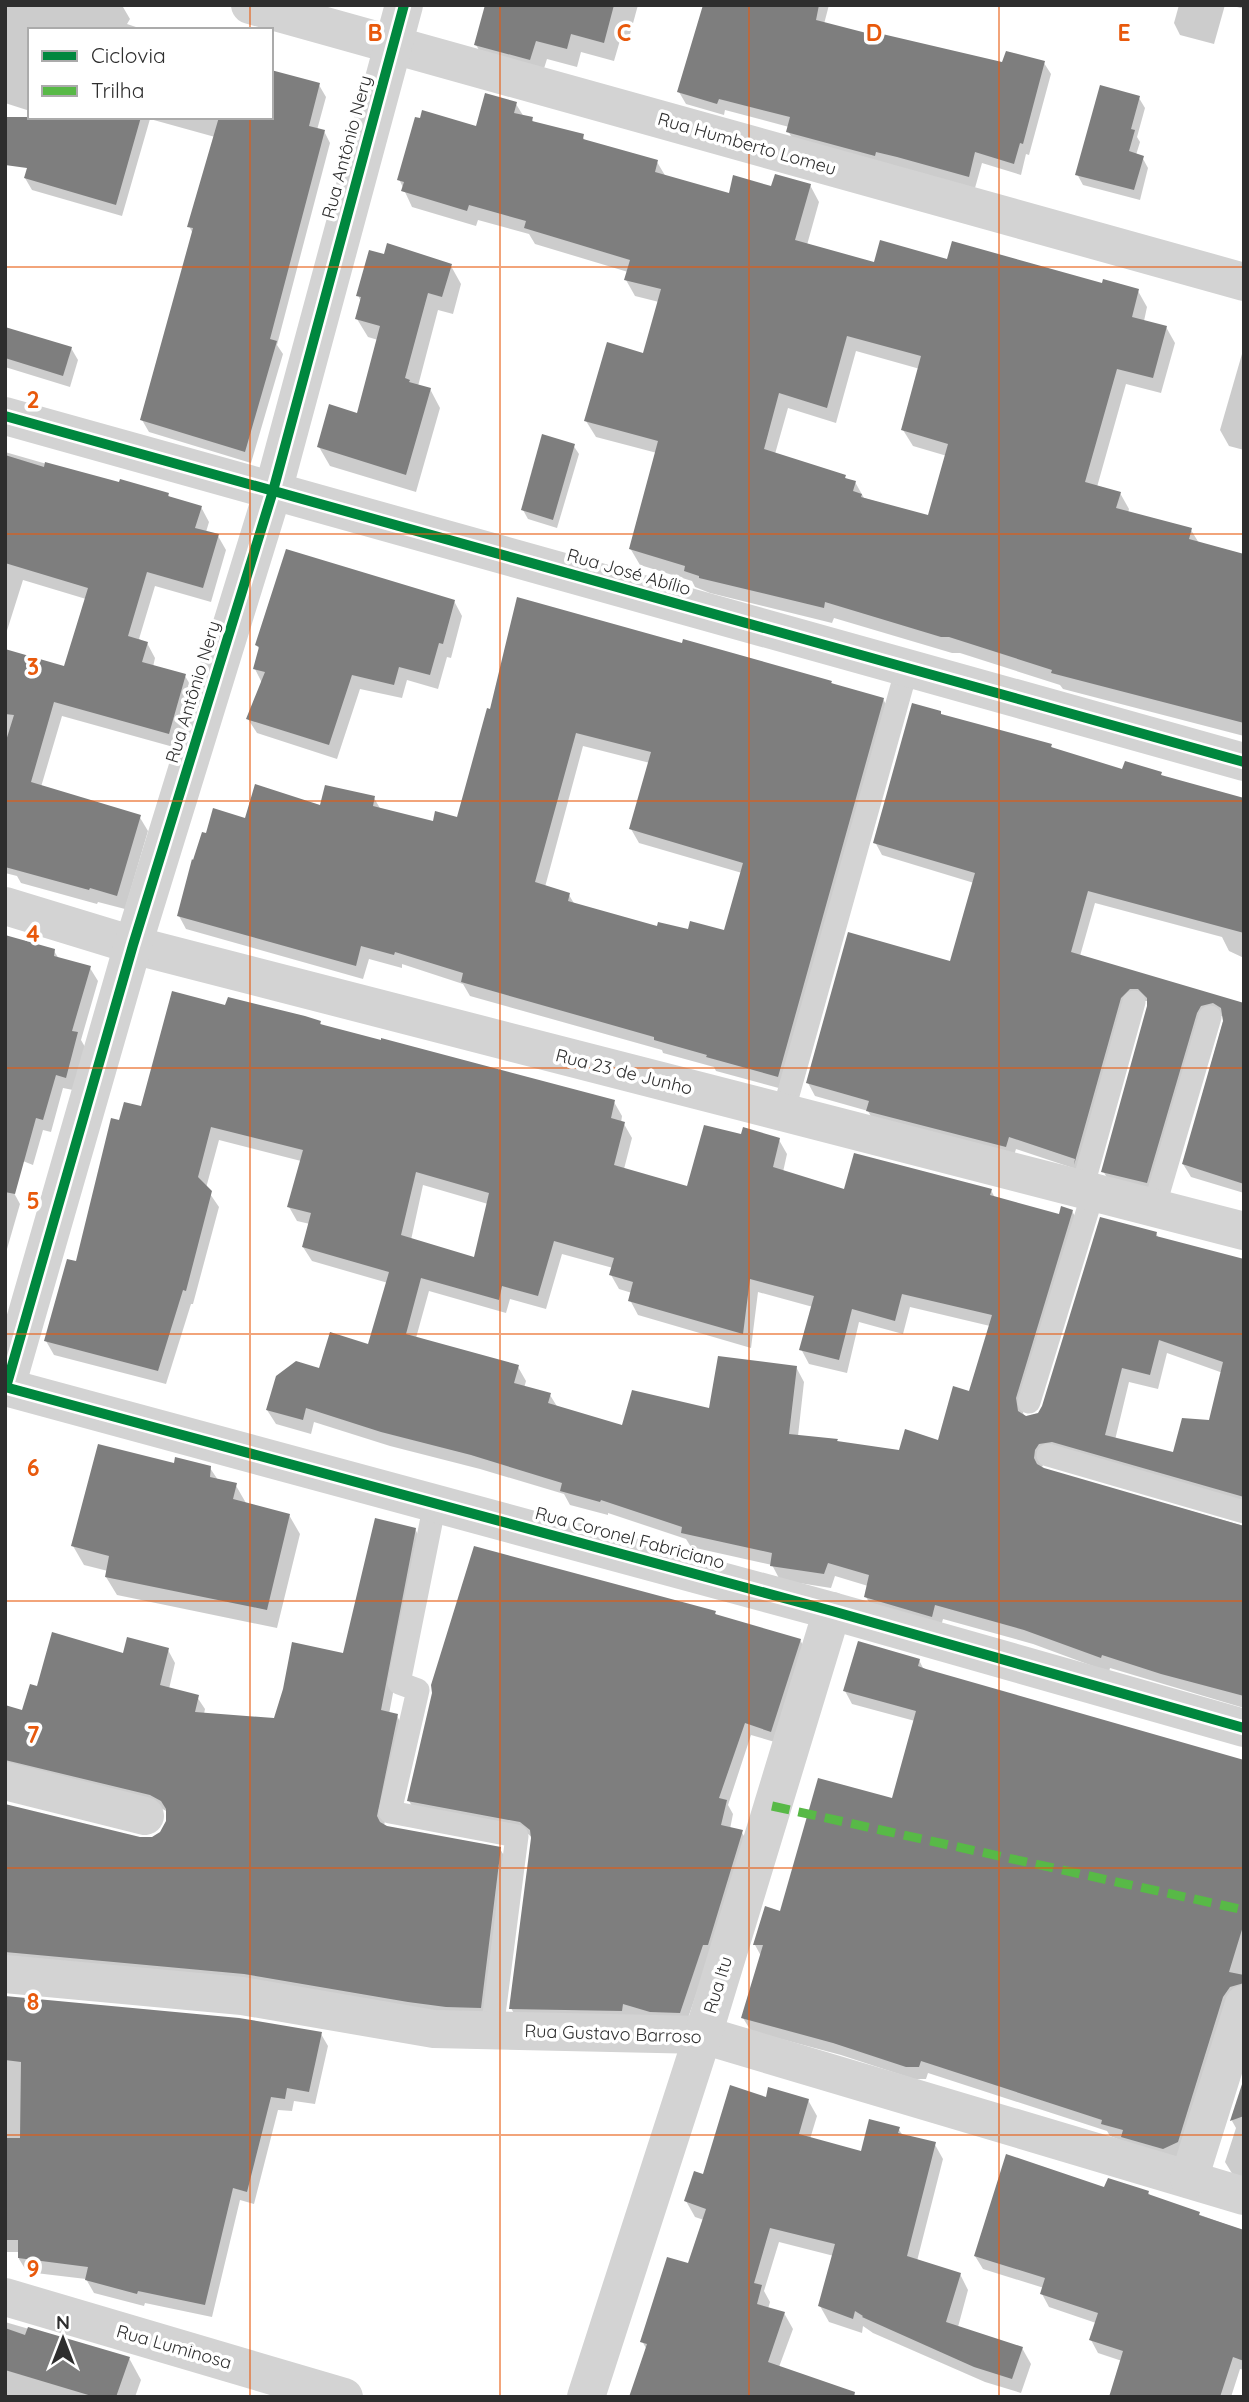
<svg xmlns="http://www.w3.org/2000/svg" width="1249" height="2402" font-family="Quicksand,sans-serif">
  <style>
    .shadow { fill: #0003; fill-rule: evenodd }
    .building { fill: #7e7e7e; fill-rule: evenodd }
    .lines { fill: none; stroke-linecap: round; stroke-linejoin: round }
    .service { stroke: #d3d3d3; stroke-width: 23 }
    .minor { stroke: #d3d3d3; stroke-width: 38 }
    .quiet { stroke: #58b947; stroke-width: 9; stroke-dasharray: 18 9; stroke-linecap: butt }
    .cycleway-casing { stroke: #fff; stroke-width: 15 }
    .cycleway { stroke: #00873e; stroke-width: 10 }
    .grid { fill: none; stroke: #e8590c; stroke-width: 2; stroke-opacity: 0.55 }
    .labels { text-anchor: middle; stroke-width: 7; stroke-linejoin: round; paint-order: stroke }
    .street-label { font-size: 18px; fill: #2e2e2e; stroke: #fff }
    .grid-label { font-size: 23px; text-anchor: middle; font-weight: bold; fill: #e8590c; stroke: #fff; stroke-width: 7; stroke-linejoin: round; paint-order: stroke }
  </style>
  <rect width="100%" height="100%" fill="#fff"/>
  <!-- shadow -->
  <g class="shadow">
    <polygon points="5,5 117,5 123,7 130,19 127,24 145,30 30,30 30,111 5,103"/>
    <polygon points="486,5 638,5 629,38 621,37 614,61 581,52 577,67 547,59 541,78 487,63 476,45"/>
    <polygon points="705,5 829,5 824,24 879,39 1004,64 1044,63 1051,74 1029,155 1026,154 1021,175 982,163 975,188 795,143 788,131 789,127 725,110 724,115 686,104 679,92"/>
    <polygon points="1179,5 1225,5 1214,44 1180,35 1174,23"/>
    <polygon points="1230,5 1244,5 1244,9"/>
    <polygon points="319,85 326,97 317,130 324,131 330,143 277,345 283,354 251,463 149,432 142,420 193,234 189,226 215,137 150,119 122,216 32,190 25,178 43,117 271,117"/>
    <polygon points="1139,98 1145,108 1137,137 1140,142 1136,155 1142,157 1148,168 1140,200 1083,185 1077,174"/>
    <path d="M516,104L524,117L532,119L534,123L582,136L586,142L657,162L666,177L730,195L773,188L810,185L819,202L807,245L875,264L949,261L1138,291L1147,307L1144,321L1166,327L1175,343L1161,393L1126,384L1097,487L1120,493L1129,509L1128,513L1191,530L1199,543L1244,555V736L1063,689L1060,685L960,653H952L834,618L832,623L710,593L695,587L692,581L640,565L630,548L657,453L596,437L586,421L645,355L659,302L635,296L626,280L628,272L535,244L529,234L478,220L476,226L412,207L399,179ZM856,351L920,369L903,430L913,446L947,456L929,517L864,498L855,482L847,480L844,476L775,454L788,408L836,423Z"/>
    <polygon points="451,266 461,284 453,314 438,310 418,386 430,389 440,408 416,492 330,466 319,447 358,415 378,340 368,337 357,319 361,302 358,295"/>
    <polygon points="5,329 71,348 78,360 70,387 5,367"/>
    <polygon points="1244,347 1244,450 1229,446 1220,430"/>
    <polygon points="573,445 579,454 557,528 528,519 523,510"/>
    <polygon points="5,452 120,485 168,494 170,498 201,507 209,522 206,532 218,536 226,550 211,602 155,586 139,639 147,643 155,658 153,667 185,676 194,691 177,748 62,716 41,787 139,816 148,831 125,909 98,902 97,904 21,883 17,876 5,873 5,651 65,669 86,599 23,580 5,637"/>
    <polygon points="454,601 462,616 451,658 447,657 438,689 407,680 402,698 360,689 337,759 257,733 248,719 262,683 255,669 260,651 257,645"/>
    <path d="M683,645L831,682L833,685L883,699L891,713L786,1090L716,1071L714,1067L663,1053L662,1050L470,996L463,984L402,964V968L369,959L363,979L186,929L179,916L246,820L374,798L381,810L434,823L458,819ZM583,746L650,763L631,829L639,843L742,873L725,932L658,928L575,905L569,895L545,887Z"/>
    <polygon points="942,716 1051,746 1053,750 1124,771 1160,773 1163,778 1244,800 1244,958 1229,951 1222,937 1095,903 1080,956 1244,1006 1244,1193 1191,1177 1183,1164 1224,1018 1222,1016 1208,1019 1154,1196 1111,1184 1103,1171 1149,1006 1147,1001 1137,1001 1079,1170 1016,1149 1013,1159 875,1124 868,1111 815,1096 808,1083 951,963 974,883 882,855 875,842"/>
    <polygon points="54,951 59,959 90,968 98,981 81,1040 85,1047 73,1090 63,1088 51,1132 43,1130 33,1165 5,1154"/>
    <path d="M227,1007L320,1022L322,1026L614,1102L622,1116L621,1123L624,1124L632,1138L624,1169L688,1188L742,1136L779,1140L787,1154L783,1172L845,1191L991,1190L995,1198L1060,1216L1072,1211L1080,1225L1023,1413L1025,1417L1039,1414L1156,1233L1159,1239L1244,1261V1508L1047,1458L1042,1467V1469L1244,1526V1708L1110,1668L1109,1672L1033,1644L943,1619L940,1630L874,1611L866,1597L868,1586L835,1576L831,1588L780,1580L772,1565L691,1547L686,1539L608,1513V1515L570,1505L564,1494L480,1469L390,1446L314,1422L311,1434L276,1424L267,1410L320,1370L369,1346L388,1283L312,1261L303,1247L310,1224L297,1221L289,1207L301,1161L219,1140L206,1188L219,1207L193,1304H191L166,1384L54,1355L46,1341L77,1263L120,1122L142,1108ZM423,1185L488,1204L475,1260L411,1240ZM562,1254L613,1268L611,1275L619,1289L632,1293L630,1300L638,1315L751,1348L758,1292L813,1307L801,1349L809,1364L847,1373L859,1322L903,1334L910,1307L990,1326L970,1393L939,1442L900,1452L838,1443L837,1440L798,1436L804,1382L796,1367L711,1410L623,1427L558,1408L550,1395L524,1388L526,1381L518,1367L416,1338L429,1291L506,1313L510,1299L546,1309ZM1167,1353L1223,1373L1210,1422L1174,1454L1115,1440L1129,1382L1158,1389Z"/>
    <polygon points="5,1191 14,1193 20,1204 5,1256"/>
    <polygon points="175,1465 210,1468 218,1480 235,1484 246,1503 289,1515 300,1534 277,1628 117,1595 106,1577 108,1571 84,1565 73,1546"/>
    <polygon points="415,1529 422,1542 389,1714 397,1716 404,1729 384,1826 500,1849 508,1862 487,2020 5,1966 5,1805 140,1839 152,1838 161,1833 168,1822 168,1812 159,1807 5,1773 5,1714 23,1712 38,1688 124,1655 168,1650 175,1663 169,1689 197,1697 205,1709 204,1714 275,1720 344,1655"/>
    <polygon points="715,1613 717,1616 800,1640 807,1652 778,1743 751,1735 728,1805 733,1814 730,1829 741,1831 748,1843 686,2024 518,2021 511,2008 533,1838 528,1834 416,1813 409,1801"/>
    <polygon points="919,1660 924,1670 1244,1761 1244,1997 1184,2155 1171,2161 1110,2136 1107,2131 928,2073 926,2079 914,2079 841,2055 751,2031 743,2018 761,1956 755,1945 782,1913 894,1800 915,1721 852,1704 845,1691"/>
    <polygon points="5,1998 321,2034 328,2046 315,2104 294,2101 292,2111 278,2110 254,2204 240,2200 212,2317 145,2303 144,2306 94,2293 86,2279 27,2272 19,2259 20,2252 5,2252"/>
    <polygon points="1244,2084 1244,2178 1233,2175 1225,2162 1236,2128 1232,2121"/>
    <polygon points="767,2099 808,2100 817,2116 810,2139 862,2153 898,2128 903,2136 934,2143 943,2159 917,2261 960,2274 968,2290 958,2327 1022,2348 1031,2364 1021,2393 985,2382 873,2333 863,2326 862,2333 829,2322 820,2306 834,2256 779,2242 764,2291 770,2302 768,2309 784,2313 793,2329 779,2367 647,2350 642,2341 689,2265 704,2220 695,2217 686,2201"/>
    <polygon points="1105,2189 1148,2192 1151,2197 1244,2231 1244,2370 1240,2369 1231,2397 1111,2397 1122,2361 1098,2353 1091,2340 1096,2323 1049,2307 1042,2294 1044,2288 983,2269 975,2256"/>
    <polygon points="5,2322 129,2358 141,2380 135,2397 5,2397"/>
  </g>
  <!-- building -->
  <g class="building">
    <polygon points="485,5 614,5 604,43 571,34 567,49 536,41 530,60 474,45"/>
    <polygon points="703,5 819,5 816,20 878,36 878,33 1002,62 1006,51 1045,61 1023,144 1020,143 1014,164 975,152 969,177 897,157 876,152 875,156 786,132 790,117 719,99 717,104 677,92"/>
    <polygon points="271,70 320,83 309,126 325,130 270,339 277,341 245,452 140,420 193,228 187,227 219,117 271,117"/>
    <polygon points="1100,85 1140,96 1131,129 1135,130 1129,151 1144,156 1134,190 1075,175"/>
    <path d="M485,93L517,102L514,113L533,117L532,121L584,134L583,139L658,160L655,172L729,193L733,175L771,186L775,174L811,184L795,240L874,262L880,240L947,259L952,241L1102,283L1103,279L1139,289L1132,317L1167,326L1153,378L1117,369L1085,482L1121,492L1116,508L1192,528L1189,539L1244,554V723L1051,673L1052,670L949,637H941L825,602L824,608L699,578V576L684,571L685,566L629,549L658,441L584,421L607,342L643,353L661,289L624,280L630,260L524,228L526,221L469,205L467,211L401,191L404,182L397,180L415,117L420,118L422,110L476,126ZM847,336L921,356L901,430L948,444L928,515L861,497L862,494L853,491L856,481L845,478L846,475L764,449L779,393L827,408Z"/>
    <polygon points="5,117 141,117 116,205 24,178 27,168 5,165"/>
    <polygon points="387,243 452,264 442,297 428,293 405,378 410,380 409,382 431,388 406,475 317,447 329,404 357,413 380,326 355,319 361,297 356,296 369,250 384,254"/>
    <polygon points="5,327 72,347 63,376 5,358"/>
    <polygon points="542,434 575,444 553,520 521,510"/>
    <polygon points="5,455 44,467 45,462 119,482 120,479 169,493 168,496 202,506 195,528 219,534 203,588 147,572 128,636 148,642 142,662 186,674 169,734 54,702 31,782 141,815 117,896 90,888 89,890 5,867 5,744 14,715 5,714 5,649 64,666 88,588 5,563"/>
    <polygon points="286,549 455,600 443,644 439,643 430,675 399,667 394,685 352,675 329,745 246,719 265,672 253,669 259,647 255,645"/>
    <path d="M517,597L682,643L683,639L832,681L831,683L884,698L778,1077L706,1057L707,1055L654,1040V1037L461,982L463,973L395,952L394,955L361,946L356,966L177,916L192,859L193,860L202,832L206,833L213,808L245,818L255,784L320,805L325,785L375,796L373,806L433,821L435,811L457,817L487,708L490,709ZM576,733L651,752L629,829L743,863L724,930L690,921L688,929L658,922L657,926L568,901L570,893L535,882Z"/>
    <polygon points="912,703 941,711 941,714 1052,744 1051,747 1122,769 1125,761 1162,772 1161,775 1244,798 1244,933 1088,891 1071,952 1244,1003 1244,1184 1182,1164 1223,1021 1221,1008 1213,1003 1201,1006 1197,1013 1147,1183 1101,1172 1147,1006 1147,998 1138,989 1130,989 1121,998 1074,1165 1075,1159 1009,1137 1006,1147 866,1111 869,1101 806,1083 848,932 950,961 975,873 873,843"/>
    <polygon points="5,935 55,949 54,956 91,966 72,1031 78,1032 66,1078 56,1075 43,1120 36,1118 15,1194 5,1192"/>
    <path d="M172,991L225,1005L228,997L305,1016L321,1021L320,1024L381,1040V1038L615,1100L611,1118L625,1122L614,1165L687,1186L704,1125L741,1134L743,1127L780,1138L773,1167L844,1189L854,1153L992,1189L990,1195L1059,1214L1061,1206L1073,1210L1016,1398L1018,1411L1026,1416L1038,1413L1042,1406L1100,1217L1157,1232L1156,1236L1244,1259V1497L1052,1442L1039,1444L1035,1450L1034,1458L1037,1464L1044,1468L1244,1526V1696L1161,1674L1102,1655L1101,1658L1024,1630L935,1605L932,1617L864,1597L869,1575L828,1563L824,1574L770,1566L772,1553L681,1533L682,1527L601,1500L600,1502L560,1491L562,1483L471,1455L381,1432L306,1408L303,1420L266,1410L276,1376L296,1361L319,1368L330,1332L368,1344L389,1272L302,1247L311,1213L287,1207L303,1150L211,1127L198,1177L212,1191L186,1291L183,1290L158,1371L44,1341L67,1259L76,1261L111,1118L119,1120L124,1102L141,1106ZM416,1172L489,1193L474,1257L401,1235ZM554,1241L614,1258L609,1275L633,1282L628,1301L743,1334L750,1279L814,1296L799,1350L839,1360L852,1309L895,1321L902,1294L992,1315L969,1391L953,1386L938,1440L905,1429L899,1450L837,1441L838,1439L789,1434L797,1366L718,1356L709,1408L632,1390L622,1425L548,1403L551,1393L514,1383L519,1365L406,1334L421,1278L499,1300L502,1286L538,1296ZM1159,1340L1223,1362L1209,1420L1182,1418L1173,1452L1105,1435L1122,1368L1150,1375Z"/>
    <polygon points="98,1444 174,1463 175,1457 211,1466 210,1477 237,1483 233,1499 290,1514 267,1610 105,1577 109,1556 71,1546"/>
    <polygon points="375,1518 416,1528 381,1710 398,1714 377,1816 380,1822 387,1826 501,1847 481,2008 446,2007 408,2002 244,1974 5,1952 5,1804 140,1837 152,1837 160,1832 166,1821 166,1809 161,1801 150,1795 5,1760 5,1705 22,1710 30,1684 37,1686 52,1632 123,1653 127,1637 169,1648 160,1685 199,1695 195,1712 274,1718 283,1689 292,1642 343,1653"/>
    <polygon points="474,1546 716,1611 715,1614 801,1639 771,1732 745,1723 719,1798 727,1800 721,1825 743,1830 708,1945 703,1945 680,2013 650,2012 623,2004 622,2011 509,2009 531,1838 530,1830 520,1822 407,1801 432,1693 431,1685"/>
    <polygon points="858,1641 920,1659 918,1666 926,1669 1244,1760 1244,1923 1229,1972 1244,1975 1244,1983 1230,1987 1223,1997 1178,2142 1163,2149 1121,2137 1123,2130 1101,2124 1102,2120 921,2061 919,2067 906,2067 833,2043 741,2018 763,1945 753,1945 765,1906 780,1911 818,1778 892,1798 916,1711 843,1691"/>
    <polygon points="5,1996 239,2018 322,2032 309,2092 287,2088 285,2099 271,2097 247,2192 233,2188 205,2305 138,2291 137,2294 85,2280 88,2267 18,2258 18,2240 5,2240 5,2138 20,2138 21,2062 5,2060"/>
    <polygon points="1244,2078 1244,2116 1230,2121"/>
    <polygon points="730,2085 766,2097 768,2087 809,2099 799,2134 861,2151 869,2119 900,2127 898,2133 936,2142 907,2256 961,2273 946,2322 1023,2347 1012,2379 974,2367 862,2317 863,2316 855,2311 853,2319 818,2306 835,2244 770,2228 754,2283 762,2285 757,2304 785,2312 768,2362 855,2392 854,2397 629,2397 647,2344 640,2342 667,2257 688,2263 706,2209 684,2201 694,2171 703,2174"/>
    <polygon points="1006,2154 1104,2187 1108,2178 1149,2191 1148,2194 1200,2212 1199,2215 1244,2230 1244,2361 1233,2357 1220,2397 1109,2397 1123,2351 1089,2340 1098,2313 1040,2294 1045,2278 974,2256"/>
    <polygon points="28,2327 130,2357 116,2397 95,2397 5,2370 5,2328 25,2335"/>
  </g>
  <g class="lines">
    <!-- service -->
    <g class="service">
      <polyline points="783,1113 907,668"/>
      <polyline points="1082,1189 1134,1002"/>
      <polyline points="1154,1208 1210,1017"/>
      <polyline points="1029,1402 1093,1193"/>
      <polyline points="1048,1455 1244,1512"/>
      <polyline points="435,1503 399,1683 418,1690 390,1812 517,1836 492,2030"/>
    </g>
    <!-- minor -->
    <g class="minor">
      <polyline points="250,5 1244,282"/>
      <polyline points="5,416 1244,762"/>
      <polyline points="5,906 133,945 1244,1231"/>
      <polyline points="5,1387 832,1611 1244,1728"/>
      <polyline points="6,1387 133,945 273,491 404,5"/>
      <polyline points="5,1781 145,1816"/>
      <polyline points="5,1974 242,1996 434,2029 703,2035 1244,2196"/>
      <polyline points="1189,2179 1244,2004"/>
      <polyline points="5,2297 344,2397"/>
      <polyline points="586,2397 703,2035 832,1611"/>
    </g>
    <!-- quiet -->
    <polyline class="quiet" points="772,1806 1244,1910"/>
    <!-- cycleway casing -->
    <g class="cycleway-casing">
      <g id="cycleway">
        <polyline points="5,416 1244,762"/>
        <polyline points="5,1387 832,1611 1244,1728"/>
        <polyline points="6,1387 133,945 273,491 404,5"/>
      </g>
    </g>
    <!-- cycleway -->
    <use href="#cycleway" class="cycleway"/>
  </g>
  <!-- grid -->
  <path class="grid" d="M250,5V30M500,5V2397M749,5V2397M999,5V2397M250,117V2397M5,267H1244M5,534H1244M5,801H1244M5,1068H1244M5,1334H1244M5,1601H1244M5,1868H1244M5,2135H1244"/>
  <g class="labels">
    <!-- street labels -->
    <g class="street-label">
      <text transform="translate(747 144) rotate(16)" y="6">Rua Humberto Lomeu</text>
      <text transform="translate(347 147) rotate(-75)" y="6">Rua Antônio Nery</text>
      <text transform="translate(629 572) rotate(16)" y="6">Rua José Abílio</text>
      <text transform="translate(193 692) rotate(-73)" y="6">Rua Antônio Nery</text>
      <text transform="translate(624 1072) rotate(14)" y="6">Rua 23 de Junho</text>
      <text transform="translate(630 1538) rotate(15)" y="6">Rua Coronel Fabriciano</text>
      <text transform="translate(718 1985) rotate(-73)" y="6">Rua Itu</text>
      <text transform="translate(613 2034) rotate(2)" y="6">Rua Gustavo Barroso</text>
      <text transform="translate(174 2347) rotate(16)" y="6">Rua Luminosa</text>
    </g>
  </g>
  <g class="grid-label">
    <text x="375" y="41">B</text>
    <text x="624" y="41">C</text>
    <text x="874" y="41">D</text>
    <text x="1124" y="41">E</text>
    <text x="33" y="408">2</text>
    <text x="33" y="675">3</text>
    <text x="33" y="942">4</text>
    <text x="33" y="1209">5</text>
    <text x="33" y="1476">6</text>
    <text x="33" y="1743">7</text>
    <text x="33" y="2010">8</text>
    <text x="33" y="2277">9</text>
  </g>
  <!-- border -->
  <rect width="1249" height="2402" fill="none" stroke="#2e2e2e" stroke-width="14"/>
  <!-- legend -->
  <rect x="28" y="28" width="245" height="91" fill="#ffffff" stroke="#ababab" stroke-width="2"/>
  <rect x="42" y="51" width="35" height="10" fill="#00873e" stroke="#ababab" stroke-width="2"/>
  <text x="91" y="63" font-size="21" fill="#2e2e2e">Ciclovia</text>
  <rect x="42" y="86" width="35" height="10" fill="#58b947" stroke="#ababab" stroke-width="2"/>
  <text x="91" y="98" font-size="21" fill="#2e2e2e">Trilha</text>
  <!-- north arrow -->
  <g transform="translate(63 2339)" stroke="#ffffff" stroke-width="5" paint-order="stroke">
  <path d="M0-5L12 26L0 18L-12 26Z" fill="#2e2e2e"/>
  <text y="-10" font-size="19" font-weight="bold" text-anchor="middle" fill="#2e2e2e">N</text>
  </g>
</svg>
